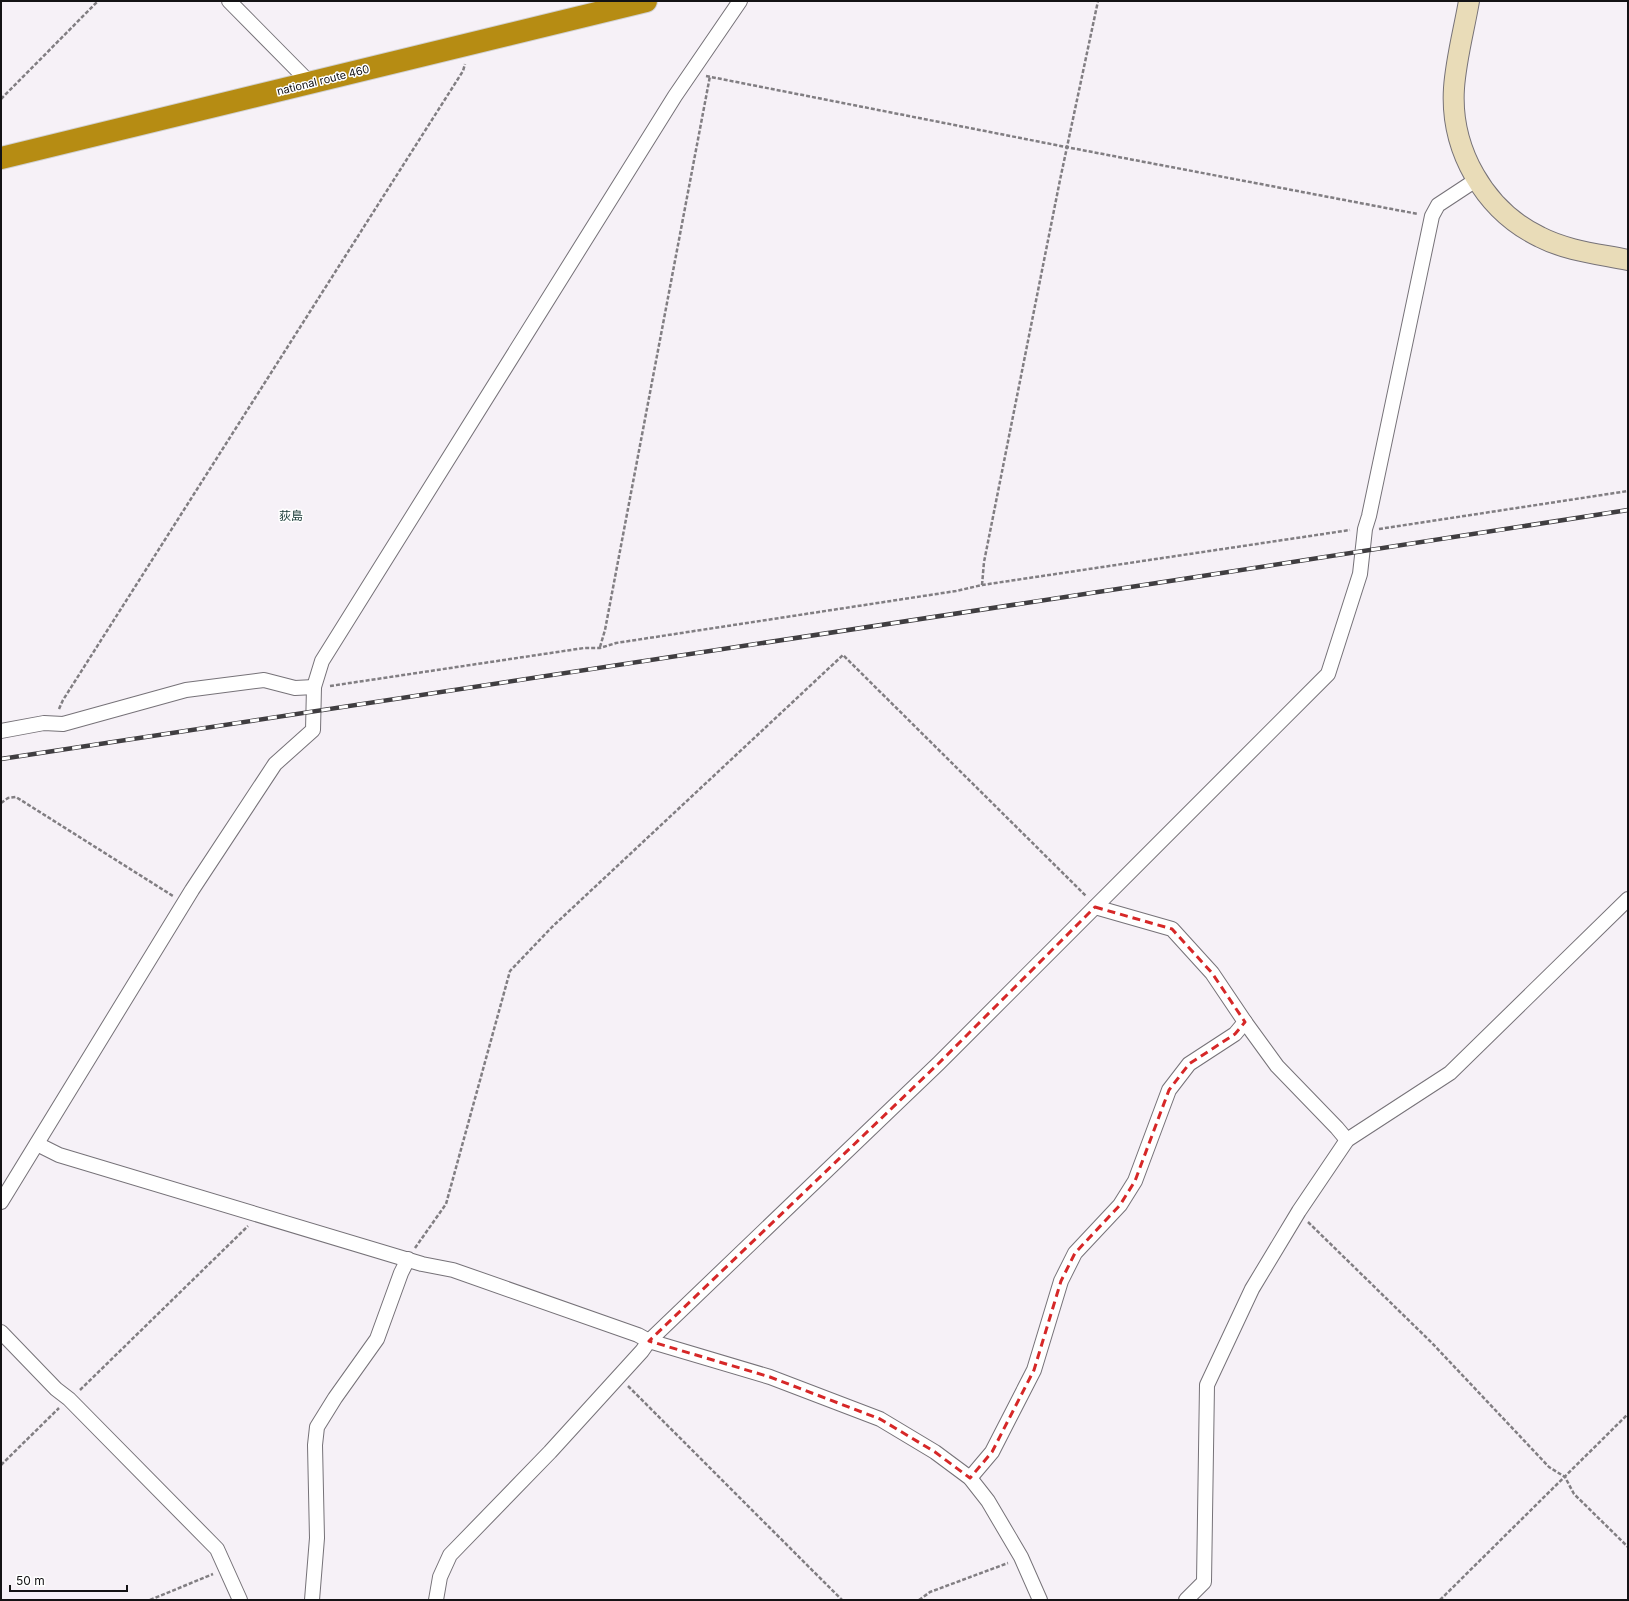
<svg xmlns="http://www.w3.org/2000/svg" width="1629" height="1601" font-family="Inter,'Noto Sans JP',sans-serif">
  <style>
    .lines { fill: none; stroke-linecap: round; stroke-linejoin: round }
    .street-casing { stroke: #767278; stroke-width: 16 }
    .secondary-casing { stroke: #767278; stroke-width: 22 }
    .highway-casing { stroke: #d0d0d0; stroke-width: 24 }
    .path { stroke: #817e82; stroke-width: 2.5; stroke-dasharray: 4 2; stroke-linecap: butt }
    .street { stroke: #fff; stroke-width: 14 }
    .secondary { stroke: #e9dcb8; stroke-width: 20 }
    .highway { stroke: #b68c13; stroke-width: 22 }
    .rail-casing { stroke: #403e41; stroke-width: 4.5 }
    .rail { stroke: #fff; stroke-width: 3; stroke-dasharray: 9; stroke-linecap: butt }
    .marked { fill: none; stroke: #d62828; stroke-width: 3; stroke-dasharray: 8 5; stroke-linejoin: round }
    .labels { text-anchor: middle; stroke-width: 3; stroke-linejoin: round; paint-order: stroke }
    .street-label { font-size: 11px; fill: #141315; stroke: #fff }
    .neighbourhood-label { font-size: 12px; fill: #133532; stroke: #fff }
  </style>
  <rect width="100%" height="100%" fill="#f6f1f7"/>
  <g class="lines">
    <!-- street casing -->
    <g class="street-casing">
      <g id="street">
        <polyline points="229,1 310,83"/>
        <polyline points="1,731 44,723 63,724 186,690 264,680 295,688 314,687"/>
        <polyline points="1095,907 1172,929 1212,973 1245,1022 1277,1066 1337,1128 1347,1140"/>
        <polyline points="37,1144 59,1155 422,1264 453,1270 638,1335 649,1341 770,1377 880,1419 935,1452 970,1478 988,1501 1021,1557 1040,1600"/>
        <polyline points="1,1202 192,890 275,764 313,730 314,687 322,661 675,96 740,1"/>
        <polyline points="1,1332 56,1389 69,1399 217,1549 240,1600"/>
        <polyline points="970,1478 992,1452 1034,1370 1061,1281 1075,1253 1120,1205 1135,1181 1169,1090 1189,1064 1235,1034 1245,1022"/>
        <polyline points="312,1600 317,1538 315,1445 317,1427 335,1398 377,1339 401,1273 408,1259"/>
        <polyline points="436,1600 440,1577 450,1555 550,1452 642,1351 649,1341 939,1063 1328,674 1360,574 1365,529 1369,516 1432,216 1438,205 1476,180"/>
        <polyline points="1186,1600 1204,1582 1207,1385 1252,1289 1299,1211 1347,1140 1450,1073 1628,899"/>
      </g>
    </g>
    <!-- secondary casing -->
    <g class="secondary-casing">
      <path id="secondary" d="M1469,1C1464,30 1456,59 1454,88C1450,149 1484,210 1540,237C1567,251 1599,254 1628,260"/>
    </g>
    <!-- highway casing -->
    <g class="highway-casing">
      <polyline id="highway" points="1,158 646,1"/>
    </g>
    <!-- path -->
    <g class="path">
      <polyline points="706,76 1066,147 1418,214"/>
      <polyline points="1,99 98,1"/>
      <polyline points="1379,529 1628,491"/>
      <polyline points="982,585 984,562 1060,180 1098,1"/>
      <polyline points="600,647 605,630 710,76"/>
      <polyline points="330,686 584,648 600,648 616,643 956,591 982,585 1350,530"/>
      <polyline points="59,709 63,700 463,71 465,64"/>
      <polyline points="1,803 8,798 16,797 173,896"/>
      <polyline points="1308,1222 1432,1343 1549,1467 1565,1477 1574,1494 1628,1547"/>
      <polyline points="415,1248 446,1204 510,971 552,927 843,655 1086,896"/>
      <polyline points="628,1386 842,1600"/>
      <polyline points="80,1390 248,1226"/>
      <polyline points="1,1465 59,1408"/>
      <polyline points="150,1600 213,1574"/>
      <polyline points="919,1600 930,1592 1008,1563"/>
      <polyline points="1440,1600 1628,1414"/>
    </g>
    <!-- street -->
    <use href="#street" class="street"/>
    <!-- secondary -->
    <use href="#secondary" class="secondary"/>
    <!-- highway -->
    <use href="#highway" class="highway"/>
    <!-- rail casing -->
    <g class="rail-casing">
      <polyline id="rail" points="1,759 1183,579 1628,510"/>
    </g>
    <!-- rail -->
    <use href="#rail" class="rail"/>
  </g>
  <!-- marked area -->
  <path class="marked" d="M1095,907L1172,929L1212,973L1245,1022L1235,1034L1189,1064L1169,1090L1135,1181L1120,1205L1075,1253L1061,1281L1034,1370L992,1452L970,1478L935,1452L880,1419L770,1377L649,1341L939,1063Z"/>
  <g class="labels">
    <!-- street labels -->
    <g class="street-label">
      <text transform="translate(323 80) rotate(-14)" y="4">national route 460</text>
    </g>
    <!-- neighbourhood labels -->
    <g class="neighbourhood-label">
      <text x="291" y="520">荻島</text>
    </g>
  </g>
  <!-- border -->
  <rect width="1629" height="1601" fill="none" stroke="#141315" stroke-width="4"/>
  <!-- scale -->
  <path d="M10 1585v6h117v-6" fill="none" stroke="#141315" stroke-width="2"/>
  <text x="16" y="1585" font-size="12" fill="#141315" stroke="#ffffff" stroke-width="3" paint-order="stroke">50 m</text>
</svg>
